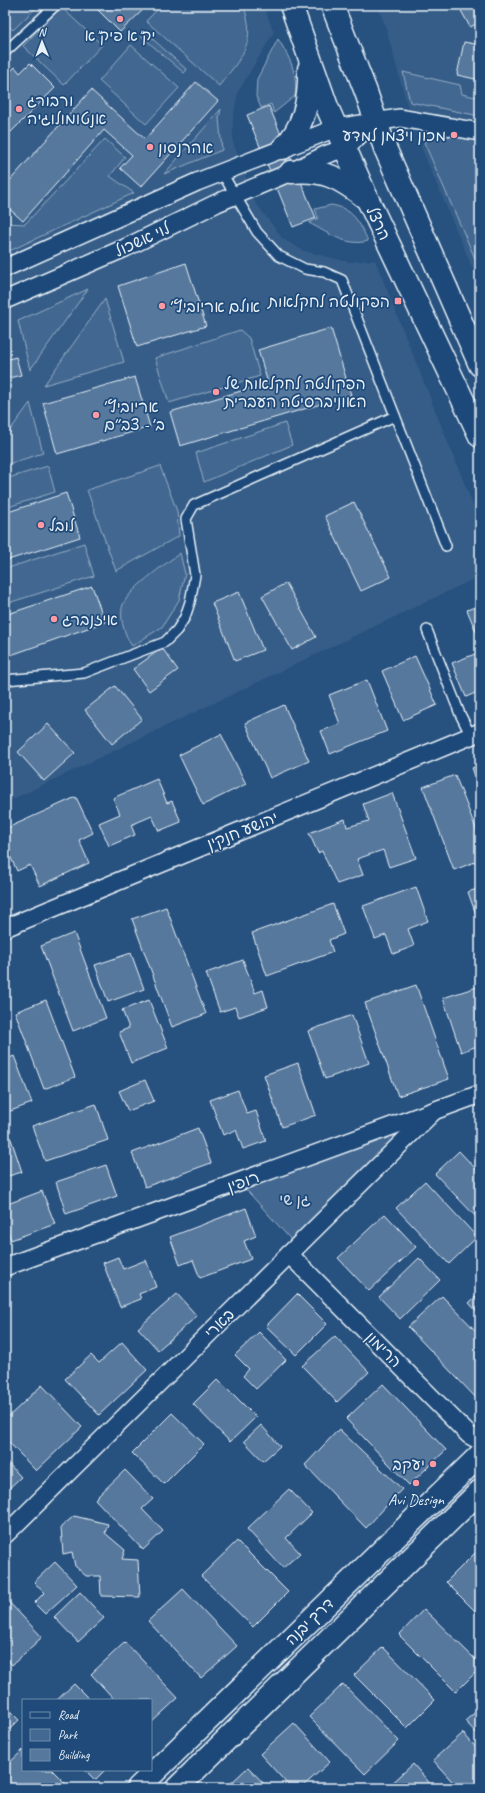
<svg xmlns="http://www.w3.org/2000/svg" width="485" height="1793" font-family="Caveat,'Playpen Sans Hebrew',sans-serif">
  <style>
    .built { fill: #355d88 }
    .green { fill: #436891; stroke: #96acc4 }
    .building { fill: #57789d; stroke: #e8f1f8 }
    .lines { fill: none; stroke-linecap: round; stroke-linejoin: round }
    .lane-casing { stroke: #e8f1f8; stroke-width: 12 }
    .street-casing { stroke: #e8f1f8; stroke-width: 20 }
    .primary-casing { stroke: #e8f1f8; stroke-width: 25 }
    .lane { stroke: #1f4a7a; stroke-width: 9 }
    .street { stroke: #1f4a7a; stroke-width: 17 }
    .primary { stroke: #1f4a7a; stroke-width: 22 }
    .poi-dot { fill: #ff9aa2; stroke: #1f4a7a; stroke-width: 1.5 }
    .labels { text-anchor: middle; stroke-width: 3.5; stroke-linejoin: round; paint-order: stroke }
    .poi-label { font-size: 16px; fill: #e8f1f8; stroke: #1f4a7a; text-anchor: start }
    .street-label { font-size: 16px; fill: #e8f1f8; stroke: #1f4a7a }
    .park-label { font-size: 16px; fill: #d8e3ee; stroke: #1f4a7a }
  </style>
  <rect width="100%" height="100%" fill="#27517f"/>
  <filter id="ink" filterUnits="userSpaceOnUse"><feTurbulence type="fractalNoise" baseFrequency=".025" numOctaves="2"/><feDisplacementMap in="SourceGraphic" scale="8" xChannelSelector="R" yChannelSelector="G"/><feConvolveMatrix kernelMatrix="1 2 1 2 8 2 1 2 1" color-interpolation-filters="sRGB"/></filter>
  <g filter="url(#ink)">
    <!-- built -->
    <g class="built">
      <polygon points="5,5 263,5 274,32 238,92 233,119 233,142 255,202 283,239 304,251 349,262 375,260 480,522 480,576 5,803"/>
      <polygon points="377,5 480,5 480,286 421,147 433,123 433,114 409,112 385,25"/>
    </g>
    <!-- green -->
    <g class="green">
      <polygon points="5,5 39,5 13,30 5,23"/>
      <path d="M162,5H243C258,42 241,58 219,86L146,21Z"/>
      <polygon points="61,7 102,45 64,85 23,46"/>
      <polygon points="144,31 187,70 184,73 140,35"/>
      <path d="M278,39C290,58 298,73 295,96L274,113L271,104L261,108L256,96L257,79Z"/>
      <polygon points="131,45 179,88 146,124 99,81"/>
      <polygon points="403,72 460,85 462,94 475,97 480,91 480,116 410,102"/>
      <polygon points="221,109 219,118 222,150 164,174"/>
      <polygon points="454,131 480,135 480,270 424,142"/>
      <polygon points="105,139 125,157 110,176 134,193 5,253 5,223 25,224"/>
      <path d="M331,205C353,208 360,223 368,241C347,247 328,233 309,223L318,218L315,209Z"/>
      <polygon points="88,289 30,370 18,321"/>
      <polygon points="105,299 124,362 44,385"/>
      <polygon points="240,330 249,338 260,376 169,403 155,358"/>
      <polygon points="30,403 43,453 5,465 5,437"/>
      <polygon points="285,423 292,445 204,482 196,453"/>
      <polygon points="48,466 55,492 5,508 5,479"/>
      <polygon points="160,466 177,511 179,536 116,571 87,490"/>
      <polygon points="84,543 94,576 5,604 5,569"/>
      <path d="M180,553L185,574L179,600L162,627L132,646C125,635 120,622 122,608C124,592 167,563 180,553Z"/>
      <polygon points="414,1123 294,1243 242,1185"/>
    </g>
    <!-- building -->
    <g class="building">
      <polygon points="93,5 148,5 120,32"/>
      <polygon points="458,5 480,5 480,22 470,27"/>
      <polygon points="464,42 480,45 480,80 457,75"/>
      <polygon points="30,63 55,88 9,134 5,131 5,77 15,67 20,73"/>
      <polygon points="196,82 218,101 141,187 120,168 132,155 104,130 23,221 5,205 5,186 91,90 145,139"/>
      <polygon points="269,106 316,218 293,227 247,115"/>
      <polygon points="186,263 206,326 137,347 118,286"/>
      <polygon points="331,328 351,395 180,446 170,412 268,383 258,350"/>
      <polygon points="16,357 21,375 5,379 5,360"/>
      <polygon points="135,377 150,427 57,454 43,403"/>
      <polygon points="66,493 80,537 5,561 5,513"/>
      <polygon points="354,502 391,577 361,591 325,516"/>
      <polygon points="286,583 316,637 292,650 262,596"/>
      <polygon points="92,586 105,622 8,656 5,646 5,615"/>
      <polygon points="239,592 263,650 235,661 212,603"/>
      <polygon points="480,605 480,641 467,610"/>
      <polygon points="162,648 178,670 149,691 133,669"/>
      <polygon points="480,652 480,691 466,697 452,663"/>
      <polygon points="415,656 437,705 403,720 382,671"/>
      <polygon points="367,680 387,731 330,754 321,731 340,724 329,695"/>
      <polygon points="115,686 142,719 112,744 85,710"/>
      <polygon points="284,705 309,761 270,778 245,723"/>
      <polygon points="48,724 75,753 44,781 18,752"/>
      <polygon points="221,734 246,784 203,805 179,755"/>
      <polygon points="480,765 480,789 472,768"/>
      <polygon points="455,775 480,839 480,860 454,870 423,787"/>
      <polygon points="157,779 167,803 172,801 181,822 159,831 152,816 131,825 135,835 109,846 99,823 120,814 113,798"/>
      <polygon points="392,793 416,858 389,867 383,850 357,859 363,875 337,884 322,851 318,853 309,833 345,819 347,827 369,821 363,804"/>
      <polygon points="76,797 93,833 79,840 89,863 40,886 30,865 17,871 5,845 5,829"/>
      <polygon points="416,887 428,921 408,929 414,946 393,954 386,935 375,939 363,906"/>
      <polygon points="480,888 480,923 479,923 468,892"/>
      <polygon points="333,904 344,934 329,940 333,952 267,976 252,933"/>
      <polygon points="166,907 206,1014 172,1027 132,919"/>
      <polygon points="74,933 106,1018 73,1031 41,946"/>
      <polygon points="131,953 144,989 108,1002 95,965"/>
      <polygon points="243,960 255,993 263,990 268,1007 239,1017 235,1007 220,1012 206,973"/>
      <polygon points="416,985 449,1079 398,1096 365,1003"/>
      <polygon points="480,986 480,1045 461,1052 443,998"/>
      <polygon points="46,1000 75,1077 44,1089 15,1012"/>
      <polygon points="149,1000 168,1048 131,1063 119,1032 129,1028 122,1010"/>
      <polygon points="352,1015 369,1063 325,1079 308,1031"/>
      <polygon points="14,1056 32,1103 5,1113 5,1060"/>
      <polygon points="298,1063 316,1115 282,1127 264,1075"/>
      <polygon points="145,1080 154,1101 128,1111 119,1091"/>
      <polygon points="238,1090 247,1114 256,1111 266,1141 243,1149 236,1130 223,1135 210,1100"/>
      <polygon points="96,1104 108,1140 45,1161 32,1126"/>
      <polygon points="198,1128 211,1163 145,1187 132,1153"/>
      <polygon points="11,1139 22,1172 5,1177 5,1141"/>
      <polygon points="459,1151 476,1169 480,1166 480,1221 435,1174"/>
      <polygon points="106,1165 117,1196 66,1214 56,1182"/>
      <polygon points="425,1181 477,1237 449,1264 396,1208"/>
      <polygon points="42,1191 55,1224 11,1240 5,1224 5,1205"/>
      <polygon points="246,1208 256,1236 244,1241 251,1259 200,1278 193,1260 180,1265 170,1237"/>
      <polygon points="385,1214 416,1247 369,1291 338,1258"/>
      <polygon points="118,1257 123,1269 146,1260 156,1287 139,1294 141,1299 120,1307 103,1263"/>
      <polygon points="419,1258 440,1280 400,1319 379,1297"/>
      <polygon points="480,1292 480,1315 469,1303"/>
      <polygon points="177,1294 197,1316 158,1350 138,1328"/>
      <polygon points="297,1294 327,1324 296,1355 266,1326"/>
      <polygon points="442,1296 480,1335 480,1402 408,1327"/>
      <polygon points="259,1332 286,1360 256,1389 243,1376 249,1369 235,1355"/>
      <polygon points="335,1336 369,1372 337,1402 302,1366"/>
      <polygon points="122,1342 147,1370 99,1415 65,1379 91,1355 99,1363"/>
      <polygon points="218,1379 256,1417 230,1442 193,1404"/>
      <polygon points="383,1384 446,1450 409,1485 346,1419"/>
      <polygon points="42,1385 82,1427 36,1471 5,1438 5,1420"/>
      <polygon points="172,1413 204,1444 164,1484 132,1453"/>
      <polygon points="261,1425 280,1446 263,1461 244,1441"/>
      <polygon points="339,1429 402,1489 366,1528 305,1465"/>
      <polygon points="5,1460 21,1477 5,1492"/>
      <polygon points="125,1470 153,1499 142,1509 163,1531 143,1550 95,1499"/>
      <polygon points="289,1489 312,1513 286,1538 300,1553 283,1568 247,1529"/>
      <polygon points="74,1516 108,1524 105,1533 125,1550 122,1559 138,1560 140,1597 101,1596 100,1576 86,1576 75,1566 72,1552 63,1554 61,1527"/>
      <polygon points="237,1541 288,1592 253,1627 201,1576"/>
      <polygon points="480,1548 480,1616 446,1582"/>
      <polygon points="55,1562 77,1585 45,1614 34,1603 44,1593 34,1582"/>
      <polygon points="183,1589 237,1646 201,1678 148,1621"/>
      <polygon points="80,1592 104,1618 78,1642 54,1617"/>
      <polygon points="5,1598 42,1637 12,1665 5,1657"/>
      <polygon points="424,1609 480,1664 480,1668 456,1692 399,1635"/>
      <polygon points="125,1642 178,1698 151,1723 151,1700 115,1700 91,1674"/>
      <polygon points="383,1647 435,1700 407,1728 354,1675"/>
      <polygon points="74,1684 90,1700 57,1700"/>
      <polygon points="343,1684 399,1741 365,1774 309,1717"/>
      <polygon points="5,1706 19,1720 5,1734"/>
      <polygon points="480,1708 480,1737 465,1721"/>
      <polygon points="294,1723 330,1762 301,1788 291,1788 260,1754"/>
      <polygon points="463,1733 480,1752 480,1788 458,1788 433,1760"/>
      <polygon points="23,1750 23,1770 52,1770 70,1788 7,1788 5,1786 5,1767"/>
      <polygon points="413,1764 434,1788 387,1788"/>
      <polygon points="248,1767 268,1788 226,1788"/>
      <polygon points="85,1770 105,1770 95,1780"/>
    </g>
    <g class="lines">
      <!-- lane casing -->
      <g class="lane-casing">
        <g id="lane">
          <polyline points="5,52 56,5"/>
          <polyline points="222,173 257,232 279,256 305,269 324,272 342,280 446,546"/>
          <polyline points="427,630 460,714 471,736"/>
          <polyline points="5,680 84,673 165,642 177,630 185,617 190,602 195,575 186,519 194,505 395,416"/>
        </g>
      </g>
      <!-- street casing -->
      <g class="street-casing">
        <g id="street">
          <polyline points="5,268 197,182 336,128 400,118 480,132"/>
          <polyline points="5,300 125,248 217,203 291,172 325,155 345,148 375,121"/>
          <polyline points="5,928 480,732"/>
          <polyline points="289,1254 469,1435 480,1441"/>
          <polyline points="5,1267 480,1094"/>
          <polyline points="5,1535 433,1112"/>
        </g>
      </g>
      <!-- primary casing -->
      <g class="primary-casing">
        <g id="primary">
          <polyline points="291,5 327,107 367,198 480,436"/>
          <polyline points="332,5 366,92 385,148 480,365"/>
          <path d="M283,148C305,127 310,98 309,69"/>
          <path d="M291,172C324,169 340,178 366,198"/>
          <polyline points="138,1788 480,1455"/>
          <polyline points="177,1788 480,1491"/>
        </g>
      </g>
      <!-- lane -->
      <use href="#lane" class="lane"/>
      <!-- street -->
      <use href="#street" class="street"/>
      <!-- primary -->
      <use href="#primary" class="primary"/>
    </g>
  </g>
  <!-- markers -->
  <g class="poi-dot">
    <circle cx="120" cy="19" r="4"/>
    <circle cx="19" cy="109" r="4"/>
    <circle cx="454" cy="135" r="4"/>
    <circle cx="150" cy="147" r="4"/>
    <rect x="394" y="297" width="8" height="8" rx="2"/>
    <circle cx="162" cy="306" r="4"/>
    <circle cx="216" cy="392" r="4"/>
    <circle cx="96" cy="415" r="4"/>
    <circle cx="41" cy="525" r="4"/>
    <circle cx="54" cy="619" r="4"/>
    <circle cx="433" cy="1464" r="4"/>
    <circle cx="416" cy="1483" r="4"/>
  </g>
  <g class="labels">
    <!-- poi labels -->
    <g class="poi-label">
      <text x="120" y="41" text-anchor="middle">יק"א פיק"א</text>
      <text x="27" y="106">ורבורג<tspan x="27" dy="18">אנטומולוגיה</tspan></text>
      <text x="446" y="141" text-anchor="end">מכון ויצמן למדע</text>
      <text x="158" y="153">אהרנסון</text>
      <text x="390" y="307" text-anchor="end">הפקולטה לחקלאות</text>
      <text x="170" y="312">אולם אריוביץ׳</text>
      <text x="224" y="389">הפקולטה לחקלאות של<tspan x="224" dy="18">האוניברסיטה העברית</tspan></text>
      <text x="104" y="412">אריוביץ׳<tspan x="104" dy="18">ב׳ - צב״ם</tspan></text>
      <text x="49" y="531">לובל</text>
      <text x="62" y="625">איזנברג</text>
      <text x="425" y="1470" text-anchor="end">יעקב</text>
      <text x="416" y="1505" text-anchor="middle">Avi Design</text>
    </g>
    <!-- street labels -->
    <g class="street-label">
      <text transform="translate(379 223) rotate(65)" y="6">הרצל</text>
      <text transform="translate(142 239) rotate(-25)" y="6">לוי אשכול</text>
      <text transform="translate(242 830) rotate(-22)" y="6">יהושע חנקין</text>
      <text transform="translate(243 1181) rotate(-20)" y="6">רופין</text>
      <text transform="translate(219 1323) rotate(-45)" y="6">בארי</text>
      <text transform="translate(384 1349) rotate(45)" y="6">הרימון</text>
      <text transform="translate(309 1621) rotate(-44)" y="6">דרך יבנה</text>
    </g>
    <!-- park labels -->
    <g class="park-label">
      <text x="295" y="1205">גן שי</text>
    </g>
  </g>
  <!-- margin -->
  <rect width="485" height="1793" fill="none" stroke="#1f4a7a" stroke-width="20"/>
  <rect x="10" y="10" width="465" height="1773" fill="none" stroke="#e8f1f8" stroke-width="1.5" filter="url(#ink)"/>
  <!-- legend -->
  <rect x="22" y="1699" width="130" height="72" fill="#1f4a7a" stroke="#6f8dac"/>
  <rect x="30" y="1712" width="20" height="6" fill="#1f4a7a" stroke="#6f8dac"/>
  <text x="58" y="1719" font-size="12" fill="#e8f1f8">Road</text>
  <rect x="30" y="1729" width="20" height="12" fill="#436891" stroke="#6f8dac"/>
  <text x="58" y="1739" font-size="12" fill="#e8f1f8">Park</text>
  <rect x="30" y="1749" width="20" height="12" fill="#57789d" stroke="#6f8dac"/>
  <text x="58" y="1759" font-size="12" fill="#e8f1f8">Building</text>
  <!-- north arrow -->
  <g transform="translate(42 42) rotate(359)" stroke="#1f4a7a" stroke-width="3" paint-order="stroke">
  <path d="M0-3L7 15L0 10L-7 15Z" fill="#e8f1f8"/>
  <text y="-6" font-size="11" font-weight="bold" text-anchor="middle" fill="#e8f1f8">N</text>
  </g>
</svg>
